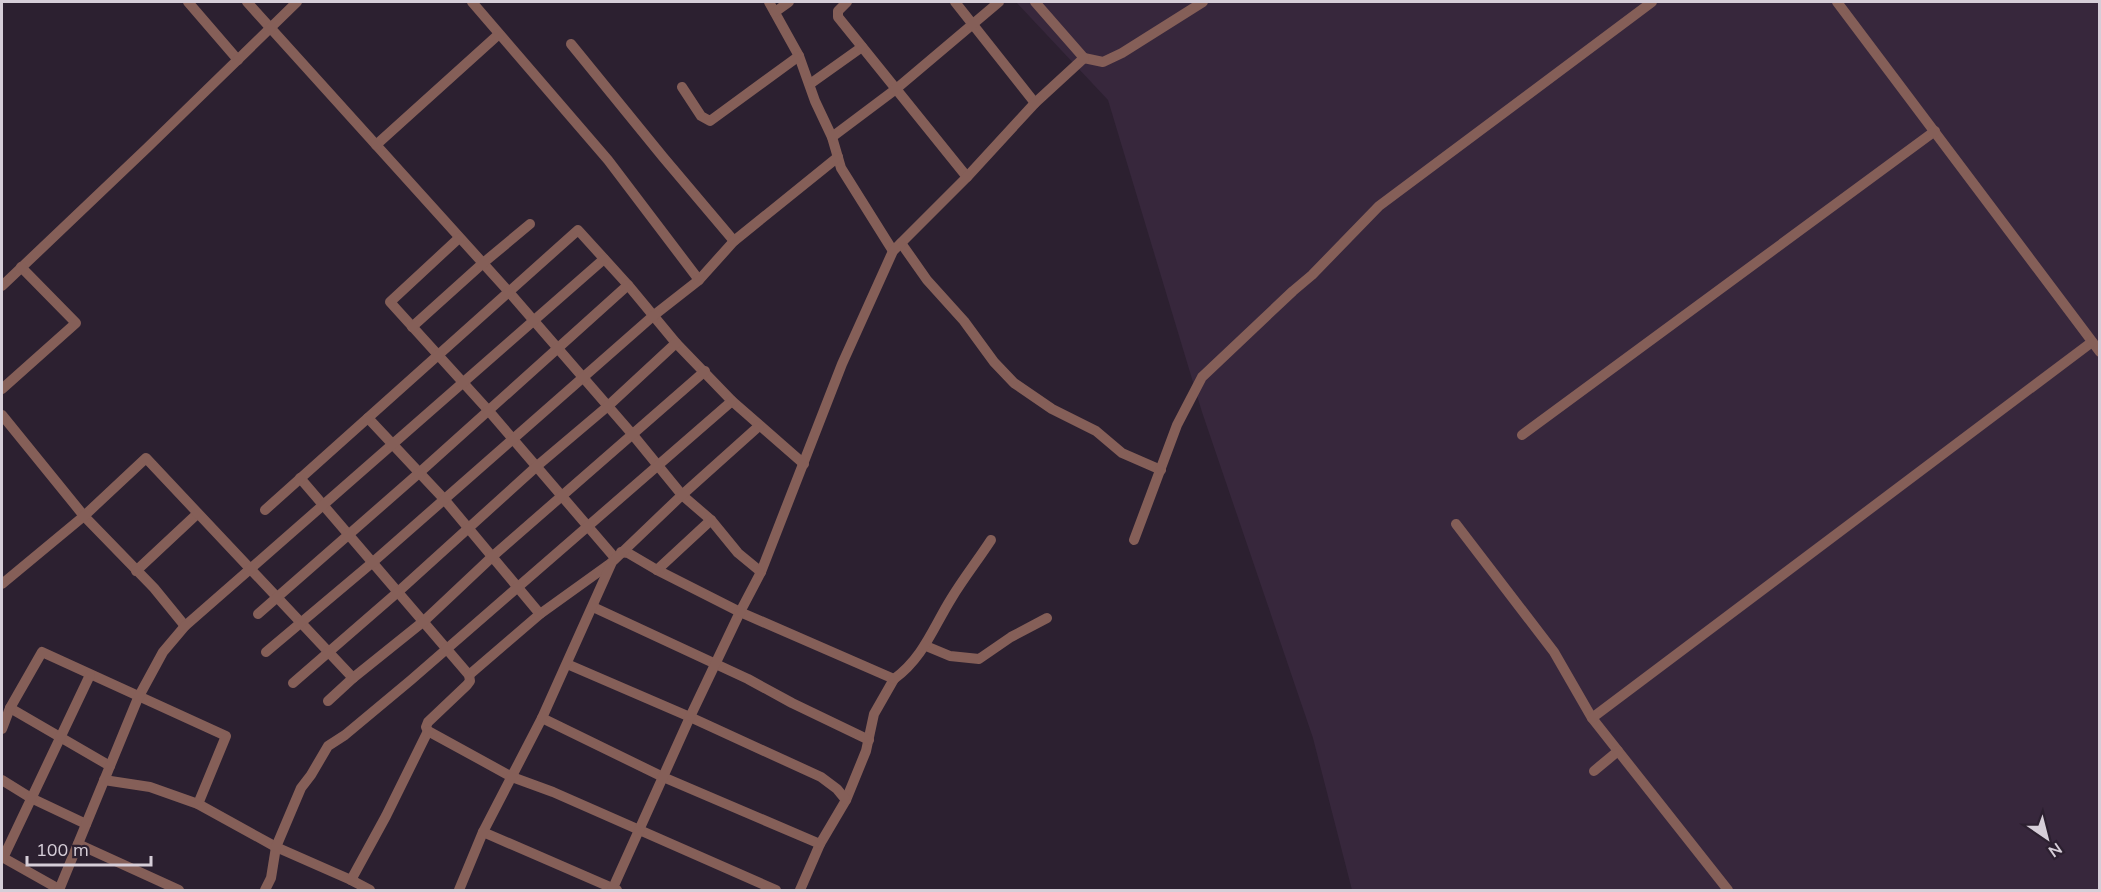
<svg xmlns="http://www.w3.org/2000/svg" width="2101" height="892" font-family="Mulish,sans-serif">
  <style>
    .built { fill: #37273c }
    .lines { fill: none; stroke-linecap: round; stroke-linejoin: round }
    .minor { stroke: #855f58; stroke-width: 10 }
  </style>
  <rect width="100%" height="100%" fill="#2c2030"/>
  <!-- built -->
  <polygon class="built" points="1016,2 2099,2 2099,890 1352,890 1313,738 1202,412 1108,100"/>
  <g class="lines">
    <!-- minor -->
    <g class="minor">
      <polyline points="188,2 238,60"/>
      <polyline points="247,2 509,292 633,435 682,495 711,520 738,553 761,572"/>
      <polyline points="472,2 608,160 699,280"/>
      <polyline points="769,2 799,56 815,101 832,137 841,168 893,251"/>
      <polyline points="847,2 838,11 838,17 967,177"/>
      <polyline points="955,2 1035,103"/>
      <polyline points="1837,2 2100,352"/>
      <polyline points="775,12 789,2"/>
      <polyline points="571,44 663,157 734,241"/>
      <polyline points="1084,58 1103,62 1122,53 1203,2"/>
      <polyline points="810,84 862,47"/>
      <polyline points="682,87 701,116 710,121 799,56"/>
      <polyline points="832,137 896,89 999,2"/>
      <polyline points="376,145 499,34"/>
      <polyline points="459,238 390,302 488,410 615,558"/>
      <polyline points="901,243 927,280 964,321 994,362 1014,383 1052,409 1096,431 1122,453 1161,470"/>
      <polyline points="2,286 147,148 297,2"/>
      <polyline points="412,327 482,264 530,224"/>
      <polyline points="2,389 76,323 21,267"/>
      <polyline points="2,415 84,516 154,588 185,626"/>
      <polyline points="368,418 444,499 540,614"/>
      <polyline points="1522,435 1935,131"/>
      <polyline points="300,478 469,675 470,681 467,685 428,722 426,727 428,731 512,777 553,792 776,890"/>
      <polyline points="265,510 578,230 628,285 676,343 732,401 804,464"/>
      <polyline points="1456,524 1554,652 1592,718 1728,890"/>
      <polyline points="1134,540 1177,425 1202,377 1293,291 1312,275 1379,206 1652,2"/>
      <polyline points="621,552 628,553 657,570 740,612 894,679 874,714 866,751 846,800 820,844 800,890"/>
      <polyline points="657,570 711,520"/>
      <polyline points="136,571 197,514"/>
      <polyline points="2,584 84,516 146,458 353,678"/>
      <polyline points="593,607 748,679 792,703 869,740"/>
      <polyline points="258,614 419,473 628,285"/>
      <polyline points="926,646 950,656 979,659 1011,637 1047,618"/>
      <polyline points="266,652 373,562 653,316 699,280 734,241 838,157"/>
      <polyline points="567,664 690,717 821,777 837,789 846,800"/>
      <polyline points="469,675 540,614 611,563"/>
      <path d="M894,679C923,658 933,628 951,599C963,579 978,560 991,540"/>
      <polyline points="293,683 399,591 537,466 608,406 676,343"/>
      <polyline points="328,701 353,678 424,621 493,556 705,371"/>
      <polyline points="10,708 110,766"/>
      <polyline points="542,718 663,777 820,844"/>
      <polyline points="1592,718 2092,342"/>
      <polyline points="2,729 10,708 42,652 226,736 198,804"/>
      <polyline points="1594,771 1618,751"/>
      <polyline points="2,780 31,798 86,824"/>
      <polyline points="104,780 150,787 198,804 276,847 351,880 370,890"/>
      <polyline points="483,832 617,890"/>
      <polyline points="78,844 179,890"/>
      <polyline points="2,857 59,889"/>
      <polyline points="3,858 90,675"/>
      <polyline points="351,880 386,816 428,731"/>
      <polyline points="59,890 138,698 163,652 185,626 604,259"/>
      <polyline points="265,890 271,878 276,847 301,788 311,775 328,746 345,735 411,680 732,401"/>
      <polyline points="459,890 483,832 542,718 612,562 682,495 759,426"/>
      <polyline points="612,890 690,717 740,612 761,572 842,364 893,251 967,177 1035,103 1084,58 1035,2"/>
    </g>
  </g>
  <!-- border -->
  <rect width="2101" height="892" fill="none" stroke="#d6ced8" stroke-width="6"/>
  <!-- north arrow -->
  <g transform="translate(2047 838) rotate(145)" stroke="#2c2030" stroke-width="4.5" paint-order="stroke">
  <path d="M0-4.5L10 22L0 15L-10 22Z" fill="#d6ced8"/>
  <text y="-9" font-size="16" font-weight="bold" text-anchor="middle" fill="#d6ced8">N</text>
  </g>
  <!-- scale -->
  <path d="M27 856v9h124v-9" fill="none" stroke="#d6ced8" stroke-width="3"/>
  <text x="36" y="856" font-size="18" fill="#d6ced8" stroke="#2c2030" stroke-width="4.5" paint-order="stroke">100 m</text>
</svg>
